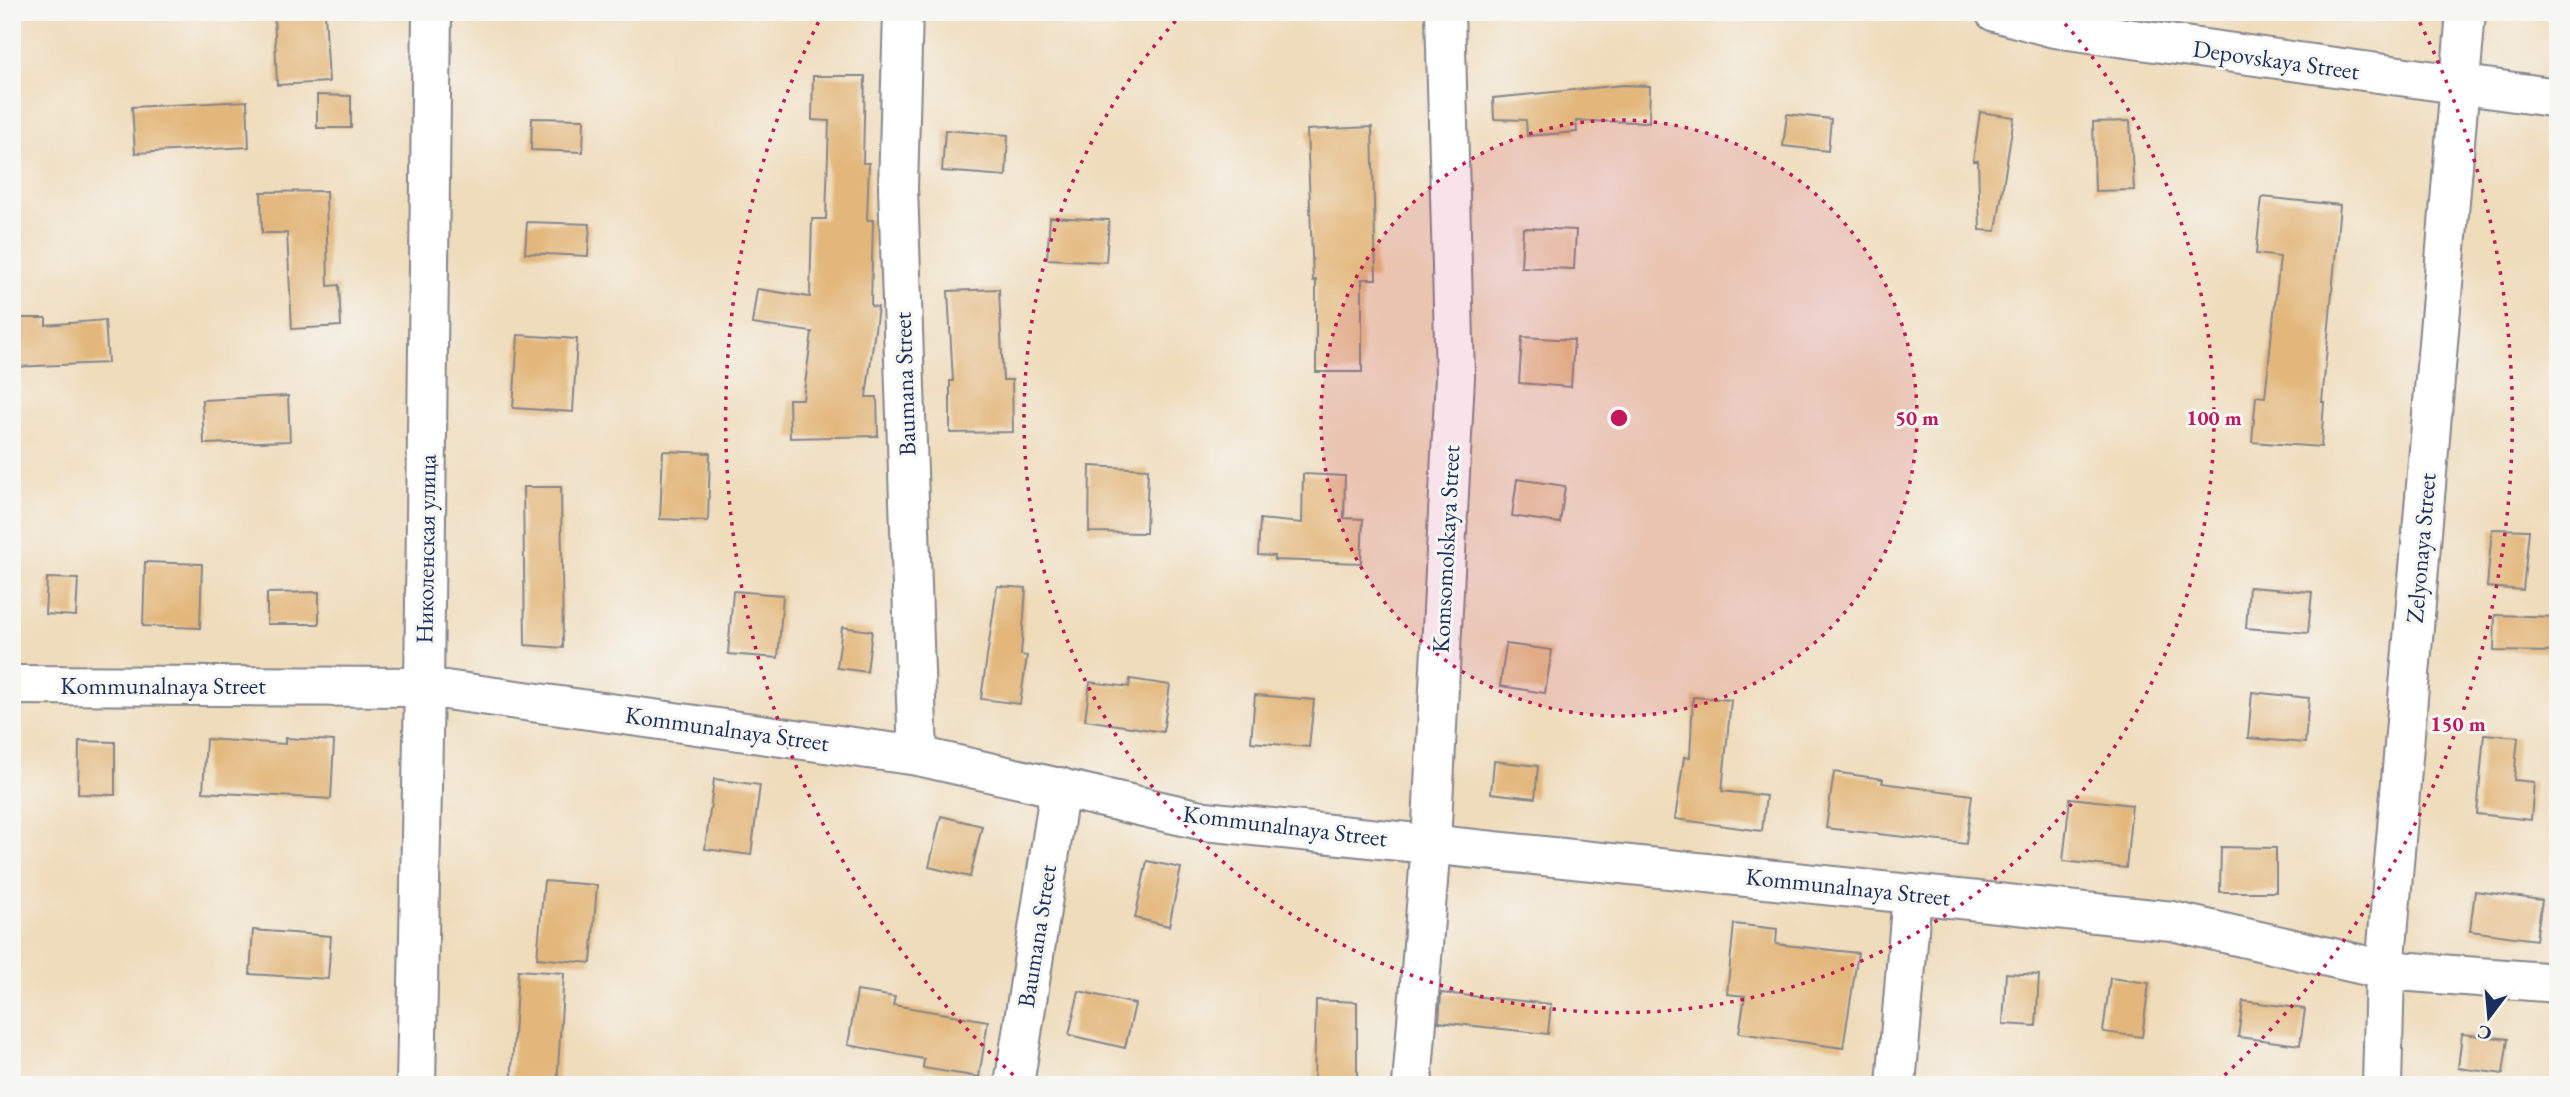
<svg xmlns="http://www.w3.org/2000/svg" width="2570" height="1097" font-family="'EB Garamond',serif">
  <style>
    .building { fill: #e3b77c }
    .lines { fill: none; stroke-linecap: round; stroke-linejoin: round }
    .street-casing { stroke: #85868c; stroke-width: 42 }
    .street { stroke: #fff; stroke-width: 38 }
    .ring { fill: none; stroke: #c2185b; stroke-width: 3.5; stroke-dasharray: 3.5 7 }
    .labels { text-anchor: middle; stroke-width: 6; stroke-linejoin: round; paint-order: stroke }
    .street-label { font-size: 24px; fill: #1b2f5e; stroke: #f6f6f2 }
    .centre { fill: #c2185b; stroke: #f6f6f2; stroke-width: 3.5 }
    .ring-label { font-size: 21px; text-anchor: middle; font-weight: bold; fill: #c2185b; stroke: #f6f6f2; stroke-width: 6; stroke-linejoin: round; paint-order: stroke }
  </style>
  <rect width="100%" height="100%" fill="#f6f6f2"/>
  <filter id="ink" filterUnits="userSpaceOnUse"><feTurbulence type="fractalNoise" baseFrequency=".0143" numOctaves="2"/><feDisplacementMap in="SourceGraphic" scale="14" xChannelSelector="R" yChannelSelector="G"/><feConvolveMatrix kernelMatrix="1 2 1 2 8 2 1 2 1" color-interpolation-filters="sRGB"/></filter>
  <filter id="wash" filterUnits="userSpaceOnUse"><feTurbulence type="fractalNoise" baseFrequency=".00686" numOctaves="4" result="noise"/><feDisplacementMap in="SourceGraphic" scale="28" xChannelSelector="R" yChannelSelector="G"/><feGaussianBlur stdDeviation="1.57" result="paint"/><feColorMatrix in="noise" values="0 0 0 0 0 0 0 0 0 0 0 0 0 0 0 0 0 1.4 0 .05"/><feComposite in="paint" operator="in"/></filter>
  <g filter="url(#wash)">
    <rect width="100%" height="100%" fill="#efdcbb"/>
    <g id="blocks">
      <!-- building -->
      <g class="building">
        <polygon points="274,12 325,12 329,82 277,85"/>
        <polygon points="813,76 865,76 863,163 869,163 867,220 873,220 871,306 878,307 866,397 877,397 878,436 790,438 789,399 803,399 812,332 752,324 757,289 810,297 812,219 826,219 829,121 812,120"/>
        <polygon points="1623,85 1650,86 1649,122 1576,121 1577,132 1527,136 1526,120 1494,119 1493,98"/>
        <polygon points="317,95 351,96 351,128 317,128"/>
        <polygon points="247,101 249,147 135,153 132,107"/>
        <polygon points="1980,112 2014,117 1996,231 1980,230 1978,161 1973,161"/>
        <polygon points="1787,114 1831,119 1828,151 1783,146"/>
        <polygon points="532,118 584,119 583,152 531,150"/>
        <polygon points="2130,121 2134,190 2095,191 2093,122"/>
        <polygon points="1372,127 1376,279 1362,279 1362,372 1316,372 1316,280 1313,281 1307,130"/>
        <polygon points="945,130 1008,135 1006,176 942,171"/>
        <polygon points="326,191 328,286 339,285 341,326 292,329 287,233 262,233 261,192"/>
        <polygon points="2262,197 2340,205 2322,402 2324,402 2321,447 2252,442 2256,396 2265,397 2280,257 2256,254"/>
        <polygon points="1050,217 1109,220 1106,262 1047,259"/>
        <polygon points="527,222 590,224 588,256 525,253"/>
        <polygon points="1523,228 1576,230 1574,269 1521,267"/>
        <polygon points="999,289 1003,380 1012,380 1013,432 950,433 950,381 953,381 948,291"/>
        <polygon points="12,318 46,318 46,325 105,320 108,363 12,367"/>
        <polygon points="518,335 577,339 573,412 513,408"/>
        <polygon points="1522,337 1574,340 1571,387 1519,383"/>
        <polygon points="288,396 290,441 204,444 202,400"/>
        <polygon points="663,451 710,453 708,521 660,519"/>
        <polygon points="1090,466 1148,469 1146,533 1089,532"/>
        <polygon points="1303,474 1345,476 1344,518 1363,519 1361,563 1274,560 1274,556 1258,555 1260,519 1302,523"/>
        <polygon points="1517,479 1565,486 1560,523 1512,516"/>
        <polygon points="523,487 561,487 563,648 525,645"/>
        <polygon points="2492,529 2529,530 2523,590 2487,587"/>
        <polygon points="145,562 202,564 200,628 143,626"/>
        <polygon points="47,578 78,579 76,616 45,614"/>
        <polygon points="997,586 1026,588 1021,655 1027,656 1020,704 981,699"/>
        <polygon points="2249,587 2312,592 2308,633 2246,628"/>
        <polygon points="733,591 783,595 778,658 728,654"/>
        <polygon points="319,592 319,624 267,624 267,593"/>
        <polygon points="2495,615 2558,617 2557,652 2494,651"/>
        <polygon points="842,627 872,631 867,672 837,668"/>
        <polygon points="1506,644 1552,650 1545,693 1500,686"/>
        <polygon points="1130,679 1170,685 1163,732 1085,720 1090,682 1129,687"/>
        <polygon points="2252,692 2309,698 2305,743 2248,738"/>
        <polygon points="1255,695 1314,700 1309,747 1251,742"/>
        <polygon points="1693,697 1731,700 1722,791 1766,796 1762,831 1675,819 1684,757 1690,758"/>
        <polygon points="2484,734 2518,737 2514,780 2534,782 2531,820 2477,814"/>
        <polygon points="285,738 334,741 331,799 203,792 206,739 285,744"/>
        <polygon points="79,741 115,742 115,795 78,794"/>
        <polygon points="1494,761 1538,766 1535,798 1491,793"/>
        <polygon points="1834,772 1883,779 1882,783 1972,795 1966,844 1826,828"/>
        <polygon points="714,779 760,785 751,855 705,849"/>
        <polygon points="2070,798 2132,805 2126,868 2063,861"/>
        <polygon points="941,816 982,826 970,877 929,867"/>
        <polygon points="2221,847 2276,848 2276,892 2220,892"/>
        <polygon points="1147,861 1181,868 1169,926 1135,918"/>
        <polygon points="544,881 597,885 591,963 537,958"/>
        <polygon points="2475,891 2542,900 2536,940 2470,931"/>
        <polygon points="1734,924 1777,929 1776,944 1858,953 1843,1048 1739,1033 1745,996 1727,994"/>
        <polygon points="253,930 331,936 328,979 250,974"/>
        <polygon points="518,970 564,973 557,1085 511,1085"/>
        <polygon points="2006,973 2039,975 2036,1026 2003,1024"/>
        <polygon points="2110,978 2149,983 2142,1037 2103,1032"/>
        <polygon points="857,991 895,997 893,1005 988,1021 979,1077 923,1068 924,1059 848,1045"/>
        <polygon points="1079,991 1135,1004 1125,1048 1069,1035"/>
        <polygon points="1441,993 1551,1004 1548,1034 1439,1022"/>
        <polygon points="1316,1000 1357,1002 1357,1085 1314,1085"/>
        <polygon points="2243,1001 2305,1009 2300,1045 2238,1037"/>
        <polygon points="2462,1034 2508,1039 2503,1074 2458,1068"/>
      </g>
    </g>
  </g>
  <g filter="url(#ink)">
    <use href="#blocks" fill-opacity="0" stroke="#85868c" stroke-width="2"/>
    <g class="lines">
      <!-- street casing -->
      <g class="street-casing">
        <g id="street">
          <polyline points="903,12 898,188 918,756"/>
          <polyline points="1995,12 2054,28 2558,98"/>
          <polyline points="12,685 424,687 918,756 1205,821 2172,921 2385,970 2558,983"/>
          <polyline points="416,1085 424,687 432,12"/>
          <polyline points="1014,1085 1060,787"/>
          <polyline points="1412,1085 1431,843 1455,377 1445,12"/>
          <polyline points="1896,1085 1912,894"/>
          <polyline points="2382,1085 2385,970 2466,12"/>
        </g>
      </g>
      <!-- street -->
      <use href="#street" class="street"/>
    </g>
  </g>
  <!-- distance rings -->
  <circle cx="1619" cy="418" r="298" fill="#c2185b" fill-opacity=".12"/>
  <g class="ring">
    <circle cx="1619" cy="418" r="298"/>
    <path d="M2058 16A595 595 0 1 1 1180 16"/>
    <path d="M1021 1082A893 893 0 0 1 823 13M2415 13A893 893 0 0 1 2217 1082"/>
  </g>
  <g class="labels">
    <!-- street labels -->
    <g class="street-label">
      <text transform="translate(2276 60) rotate(8)" y="8">Depovskaya Street</text>
      <text transform="translate(905 384) rotate(-92)" y="8">Baumana Street</text>
      <text transform="translate(2421 548) rotate(-85)" y="8">Zelyonaya Street</text>
      <text transform="translate(426 549) rotate(-89)" y="8">Николенская улица</text>
      <text transform="translate(1446 549) rotate(-87)" y="8">Komsomolskaya Street</text>
      <text x="163" y="694">Kommunalnaya Street</text>
      <text transform="translate(727 729) rotate(8)" y="8">Kommunalnaya Street</text>
      <text transform="translate(1285 826) rotate(7)" y="8">Kommunalnaya Street</text>
      <text transform="translate(1848 887) rotate(6)" y="8">Kommunalnaya Street</text>
      <text transform="translate(1037 936) rotate(-81)" y="8">Baumana Street</text>
    </g>
  </g>
  <circle cx="1619" cy="418" r="10" class="centre"/>
  <g class="ring-label">
    <text x="1917" y="425">50 m</text>
    <text x="2214" y="425">100 m</text>
    <text x="2458" y="731">150 m</text>
  </g>
  <!-- margin -->
  <rect width="2570" height="1097" fill="none" stroke="#f6f6f2" stroke-width="42"/>
  <!-- north arrow -->
  <g transform="translate(2489 1017) rotate(196)" stroke="#f6f6f2" stroke-width="5" paint-order="stroke">
  <path d="M0-5L12 26L0 18L-12 26Z" fill="#1b2f5e"/>
  <text y="-10" font-size="19" font-weight="bold" text-anchor="middle" fill="#1b2f5e">С</text>
  </g>
</svg>
